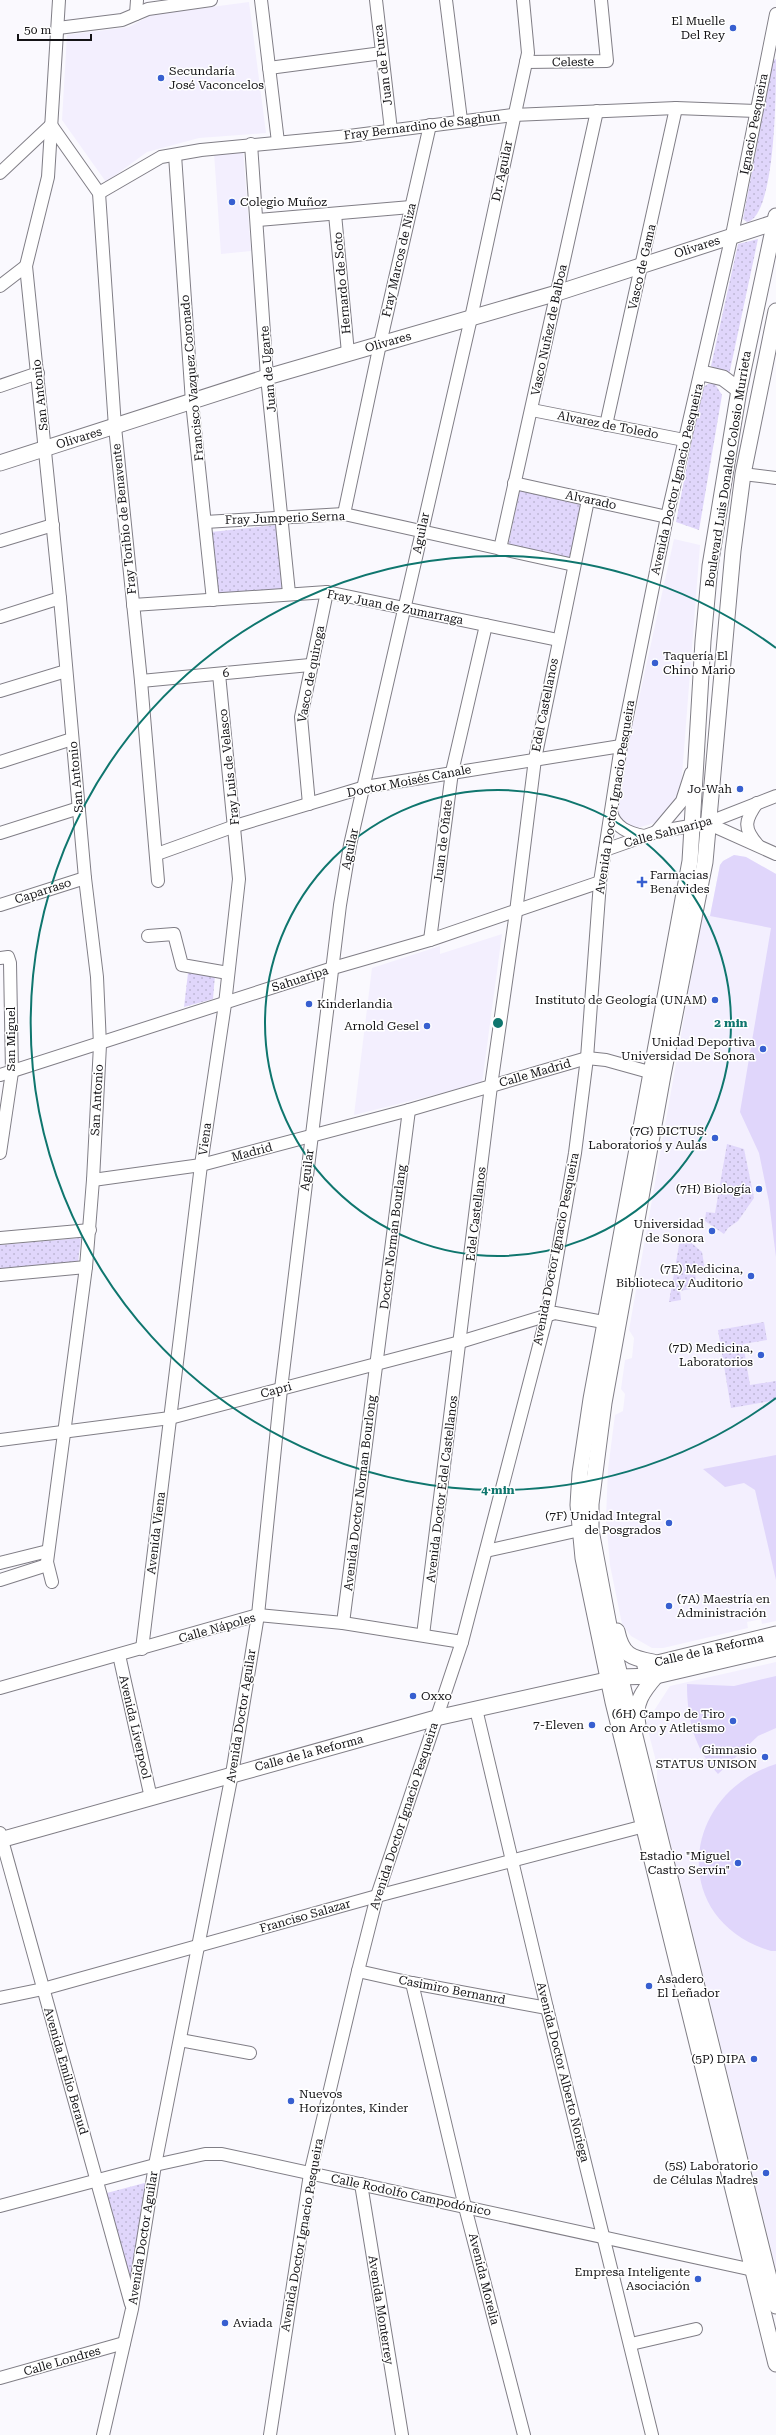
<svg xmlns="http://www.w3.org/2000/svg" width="776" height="2435" font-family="'Roboto Serif',serif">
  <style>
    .built { fill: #f3effe }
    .grass { fill: #e0d6fb }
    .park { fill: url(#park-dots) }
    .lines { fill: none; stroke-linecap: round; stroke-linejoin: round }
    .minor-casing { stroke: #807e86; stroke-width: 14 }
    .major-casing { stroke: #807e86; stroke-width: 17 }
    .minor { stroke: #fff; stroke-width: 12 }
    .major { stroke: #fff; stroke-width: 15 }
    .ring { fill: none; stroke: #0f766e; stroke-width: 2 }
    .poi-dot { fill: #375fd0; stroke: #fff; stroke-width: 1.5 }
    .labels { text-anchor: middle; stroke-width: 3; stroke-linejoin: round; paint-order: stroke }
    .poi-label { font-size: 12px; fill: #141316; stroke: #fff; text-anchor: end }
    .street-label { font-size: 12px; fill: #141316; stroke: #fff }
    .centre { fill: #0f766e; stroke: #fff; stroke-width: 2 }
    .ring-label { font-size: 12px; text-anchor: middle; font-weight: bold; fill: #0f766e; stroke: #fff; stroke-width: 3; stroke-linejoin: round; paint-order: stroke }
  </style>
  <defs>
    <pattern id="park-dots" width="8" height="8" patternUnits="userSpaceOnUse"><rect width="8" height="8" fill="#e0d6fb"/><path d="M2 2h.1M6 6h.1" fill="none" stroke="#bfb7d6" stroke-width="1.8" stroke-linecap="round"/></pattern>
  </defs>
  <rect width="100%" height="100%" fill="#faf9fe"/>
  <!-- built -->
  <g class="built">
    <polygon points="249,2 266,133 199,138 147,152 106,182 62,120 67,35 129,27 151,15"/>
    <polygon points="243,151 251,251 221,254 214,153"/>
    <polygon points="674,539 700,545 681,788 668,813 654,823 634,829 620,821 616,812 625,740 634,721"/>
    <polygon points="734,855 746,857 776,874 776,1621 762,1624 761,1619 747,1622 748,1628 663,1648 652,1648 631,1636 622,1624 610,1565 606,1518 608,1469 615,1415 623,1411 625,1394 621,1389 625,1360 632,1358 634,1338 629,1330 702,916 710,916 720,865 723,861"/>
    <polygon points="502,934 482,1083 354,1115 372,968 440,946 440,954"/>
    <polygon points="776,1662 776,2269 663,1813 657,1788 657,1765 646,1723 670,1686"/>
  </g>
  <!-- grass -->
  <g class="grass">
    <polygon points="734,855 746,857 776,874 776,1257 769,1202 759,1153 740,1112 771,928 710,916 720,865 723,861"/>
    <polygon points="776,1455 776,1580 755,1490 744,1483 725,1487 703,1469"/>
    <path d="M776,1676V1728L758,1736L718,1774C694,1748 687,1719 687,1684L734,1686Z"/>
    <path d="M776,1764V1951H771C669,1921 679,1795 776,1764Z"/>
  </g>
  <!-- park -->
  <g class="park">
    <path d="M776,59C776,87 776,216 747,222L743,219L773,60Z"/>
    <polygon points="758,239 729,375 711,366 738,244"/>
    <polygon points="708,384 715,384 722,395 699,530 676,522 702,388"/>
    <polygon points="520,490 581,505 569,560 508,546"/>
    <polygon points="276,525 282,590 218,597 211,532"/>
    <polygon points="188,973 215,975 213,999 184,1007"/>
    <polygon points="727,1144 744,1149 754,1198 738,1221 728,1228 724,1234 705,1221 706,1212 715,1213"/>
    <polygon points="681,1234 702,1252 705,1270 695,1272 696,1280 688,1281 690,1289 680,1291 681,1300 669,1302"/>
    <polygon points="81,1238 78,1263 0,1270 0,1245"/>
    <polygon points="764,1322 767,1340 743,1344 750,1385 776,1381 776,1400 731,1408 718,1330"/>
    <polygon points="152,2181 131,2294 103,2194"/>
  </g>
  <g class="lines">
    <!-- minor casing -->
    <g class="minor-casing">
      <g id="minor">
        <polyline points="261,0 278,142"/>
        <polyline points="376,0 391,130"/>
        <polyline points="446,0 461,120"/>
        <polyline points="136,14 137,0"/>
        <polyline points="58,28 122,20 148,9 211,0"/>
        <polyline points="526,62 607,61 601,0"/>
        <polyline points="269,68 382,53"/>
        <polyline points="51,125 99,193 115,427 141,681 158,881"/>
        <polyline points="251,144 267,377 289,593"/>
        <polyline points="175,155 192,402 213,600"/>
        <polyline points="0,173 51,125"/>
        <polyline points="99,193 161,157 201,150 349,136 513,115 676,108 756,111"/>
        <polyline points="335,214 348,353"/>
        <polyline points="258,220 411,207"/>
        <polyline points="0,286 26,266"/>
        <polyline points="0,386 38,373"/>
        <polyline points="532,410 684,440"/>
        <polyline points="606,425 676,108"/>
        <polyline points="743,474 776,478"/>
        <polyline points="514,483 667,517"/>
        <polyline points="344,514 380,344 430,125"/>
        <polyline points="205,522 344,514 574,565"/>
        <polyline points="0,541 53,525"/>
        <polyline points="500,549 597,111"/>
        <polyline points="133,605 327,592 558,640"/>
        <polyline points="0,617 60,598"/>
        <polyline points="141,681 310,665"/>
        <polyline points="0,691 66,671"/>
        <polyline points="0,762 72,739"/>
        <path d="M757,803C745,820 743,828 757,844"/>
        <polyline points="309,804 301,717 327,592"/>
        <path d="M611,812C615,828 629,833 644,836"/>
        <polyline points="707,823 776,854"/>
        <polyline points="656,832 682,801 691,773"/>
        <polyline points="0,833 79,808"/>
        <polyline points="605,850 656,832 707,823 776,796"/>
        <polyline points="157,854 235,826 365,787 621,746"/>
        <polyline points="0,905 85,878"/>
        <polyline points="148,936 174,934 182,965 228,973"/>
        <polyline points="430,940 452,772 486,625"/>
        <polyline points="0,958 8,957 10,963 12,1072 0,1153"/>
        <polyline points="0,1075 333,968 430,940 600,882"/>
        <polyline points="93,1180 201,1165 409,1110 587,1058 606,1060 660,1075"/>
        <polyline points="0,1238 90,1230"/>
        <polyline points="0,1275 86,1267"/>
        <polyline points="0,1440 170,1418 460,1342 555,1313 614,1324"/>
        <polyline points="486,1551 580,1530"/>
        <polyline points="0,1563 48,1551"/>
        <polyline points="0,1580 47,1565"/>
        <polyline points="52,1582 47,1562 86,1267 93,1180 100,1045 97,977 85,878 60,598 26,266 48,177 59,0"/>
        <polyline points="343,1623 409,1110"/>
        <polyline points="423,1635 491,1086 516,912 535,759 588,500"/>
        <polyline points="142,1649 201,1165 225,1004 239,879 219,674"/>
        <polyline points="119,1655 151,1798"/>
        <polyline points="0,1688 258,1615 343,1623 462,1642"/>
        <polyline points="476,1709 547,2008 652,2435"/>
        <polyline points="0,1833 131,2304"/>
        <polyline points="358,1971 412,1983 547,2008"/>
        <polyline points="412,1983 465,2207 524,2435"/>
        <polyline points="0,1998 43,1989 377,1896 652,1824"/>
        <polyline points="180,2040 250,2053"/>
        <polyline points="361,2184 402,2435"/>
        <polyline points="0,2206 155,2165 205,2154 222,2154 753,2270"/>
        <polyline points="631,2344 696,2329"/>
        <polyline points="0,2378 124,2343"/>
        <polyline points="103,2435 132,2309 155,2165 232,1774 258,1615 281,1389 340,905 350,845 471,318 528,53 523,0"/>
        <polyline points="270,2435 310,2174 358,1971 377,1896 462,1642 547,1315 575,1153 587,1058 600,882 621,746 667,517 732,235 776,14"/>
      </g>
    </g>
    <!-- major casing -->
    <g class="major-casing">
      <g id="major">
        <polyline points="776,216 739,390 710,566 703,641 690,861 591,1399 580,1473 578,1505 583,1558 613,1702 776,2364"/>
        <polyline points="776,311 743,474 733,551 705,862 663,1075 604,1403 591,1504 591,1530 613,1647 776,2306"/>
        <polyline points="702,373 723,378 739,390"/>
        <polyline points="0,463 267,377 557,293 776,222"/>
        <path d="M617,1631C622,1655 631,1658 653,1662"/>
        <polyline points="645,1666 776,1634"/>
        <path d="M638,1725C633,1704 643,1691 656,1676"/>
        <polyline points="0,1840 436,1718 620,1677 656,1676 776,1648"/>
      </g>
    </g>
    <!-- minor -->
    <use href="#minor" class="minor"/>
    <!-- major -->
    <use href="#major" class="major"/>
  </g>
  <!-- distance rings -->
  <g class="ring">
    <circle cx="498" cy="1023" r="233"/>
    <path d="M776 1398A467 467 0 1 1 776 648"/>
  </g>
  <!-- markers -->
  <g class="poi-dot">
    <circle cx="733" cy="28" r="4"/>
    <circle cx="161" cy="78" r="4"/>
    <circle cx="232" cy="202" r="4"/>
    <circle cx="655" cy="663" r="4"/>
    <circle cx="740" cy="789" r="4"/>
    <path d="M640 876h4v4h4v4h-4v4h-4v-4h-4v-4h4z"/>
    <circle cx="715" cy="1000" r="4"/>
    <circle cx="309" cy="1004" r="4"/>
    <circle cx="427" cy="1026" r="4"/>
    <circle cx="763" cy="1049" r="4"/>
    <circle cx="715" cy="1138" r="4"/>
    <circle cx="759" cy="1189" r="4"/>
    <circle cx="712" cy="1231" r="4"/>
    <circle cx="751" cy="1276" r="4"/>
    <circle cx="761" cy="1355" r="4"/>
    <circle cx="669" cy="1523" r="4"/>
    <circle cx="669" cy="1606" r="4"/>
    <circle cx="413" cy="1696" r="4"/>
    <circle cx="733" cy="1721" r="4"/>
    <circle cx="592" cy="1725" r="4"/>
    <circle cx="765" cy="1757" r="4"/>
    <circle cx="738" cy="1863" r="4"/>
    <circle cx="649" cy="1986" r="4"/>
    <circle cx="754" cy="2059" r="4"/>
    <circle cx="291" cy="2101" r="4"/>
    <circle cx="766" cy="2173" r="4"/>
    <circle cx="698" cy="2279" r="4"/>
    <circle cx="225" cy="2323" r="4"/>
  </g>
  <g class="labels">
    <!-- poi labels -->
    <g class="poi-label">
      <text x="725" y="25">El Muelle<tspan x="725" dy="14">Del Rey</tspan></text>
      <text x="169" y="75" text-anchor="start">Secundaría<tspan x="169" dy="14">José Vaconcelos</tspan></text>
      <text x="240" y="206" text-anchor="start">Colegio Muñoz</text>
      <text x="663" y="660" text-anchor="start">Taquería El<tspan x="663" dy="14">Chino Mario</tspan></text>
      <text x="732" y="793">Jo-Wah</text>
      <text x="650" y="879" text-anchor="start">Farmacias<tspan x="650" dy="14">Benavides</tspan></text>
      <text x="707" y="1004">Instituto de Geología (UNAM)</text>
      <text x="317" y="1008" text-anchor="start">Kinderlandia</text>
      <text x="419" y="1030">Arnold Gesel</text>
      <text x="755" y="1046">Unidad Deportiva<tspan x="755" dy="14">Universidad De Sonora</tspan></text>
      <text x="707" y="1135">(7G) DICTUS.<tspan x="707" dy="14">Laboratorios y Aulas</tspan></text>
      <text x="751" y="1193">(7H) Biología</text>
      <text x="704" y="1228">Universidad<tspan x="704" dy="14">de Sonora</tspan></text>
      <text x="743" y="1273">(7E) Medicina,<tspan x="743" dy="14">Biblioteca y Auditorio</tspan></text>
      <text x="753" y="1352">(7D) Medicina,<tspan x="753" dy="14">Laboratorios</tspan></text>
      <text x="661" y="1520">(7F) Unidad Integral<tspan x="661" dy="14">de Posgrados</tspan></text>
      <text x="677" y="1603" text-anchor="start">(7A) Maestría en<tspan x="677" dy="14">Administración</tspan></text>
      <text x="421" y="1700" text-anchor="start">Oxxo</text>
      <text x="725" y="1718">(6H) Campo de Tiro<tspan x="725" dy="14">con Arco y Atletismo</tspan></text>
      <text x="584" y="1729">7-Eleven</text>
      <text x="757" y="1754">Gimnasio<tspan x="757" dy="14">STATUS UNISON</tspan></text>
      <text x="730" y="1860">Estadio "Miguel<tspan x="730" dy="14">Castro Servín"</tspan></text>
      <text x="657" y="1983" text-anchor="start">Asadero<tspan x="657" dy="14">El Leñador</tspan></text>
      <text x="746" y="2063">(5P) DIPA</text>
      <text x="299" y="2098" text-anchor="start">Nuevos<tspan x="299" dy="14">Horizontes, Kinder</tspan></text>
      <text x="758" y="2170">(5S) Laboratorio<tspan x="758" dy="14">de Células Madres</tspan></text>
      <text x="690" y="2276">Empresa Inteligente<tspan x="690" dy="14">Asociación</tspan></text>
      <text x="233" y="2327" text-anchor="start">Aviada</text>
    </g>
    <!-- street labels -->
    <g class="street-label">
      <text transform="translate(573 62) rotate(-1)" y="4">Celeste</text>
      <text transform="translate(383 65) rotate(-97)" y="4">Juan de Furca</text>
      <text transform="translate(754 124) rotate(-79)" y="4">Ignacio Pesqueira</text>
      <text transform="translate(422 126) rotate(-7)" y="4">Fray Bernardino de Saghun</text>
      <text transform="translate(502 171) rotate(-78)" y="4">Dr. Aguilar</text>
      <text transform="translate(697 247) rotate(-18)" y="4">Olivares</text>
      <text transform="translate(399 260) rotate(-77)" y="4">Fray Marcos de Niza</text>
      <text transform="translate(642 267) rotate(-77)" y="4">Vasco de Gama</text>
      <text transform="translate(342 283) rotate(-95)" y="4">Hernardo de Soto</text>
      <text transform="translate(549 330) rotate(-78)" y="4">Vasco Nuñez de Balboa</text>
      <text transform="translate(388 342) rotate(-16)" y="4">Olivares</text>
      <text transform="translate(268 369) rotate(-95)" y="4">Juan de Ugarte</text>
      <text transform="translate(192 378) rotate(-95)" y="4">Francisco Vazquez Coronado</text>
      <text transform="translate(40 395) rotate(-96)" y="4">San Antonio</text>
      <text transform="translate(608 425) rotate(11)" y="4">Alvarez de Toledo</text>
      <text transform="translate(79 438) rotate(-17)" y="4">Olivares</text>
      <text transform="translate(728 469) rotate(-81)" y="4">Boulevard Luis Donaldo Colosio Murrieta</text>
      <text transform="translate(677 479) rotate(-77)" y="4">Avenida Doctor Ignacio Pesqueira</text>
      <text transform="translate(591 500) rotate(12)" y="4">Alvarado</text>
      <text transform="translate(285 518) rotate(-2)" y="4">Fray Jumperio Serna</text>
      <text transform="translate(124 519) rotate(-96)" y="4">Fray Toribio de Benavente</text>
      <text transform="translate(421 533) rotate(-78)" y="4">Aguilar</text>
      <text transform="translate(395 607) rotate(11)" y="4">Fray Juan de Zumarraga</text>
      <text transform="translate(226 673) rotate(-6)" y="4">6</text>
      <text transform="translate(311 674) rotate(-79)" y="4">Vasco de quiroga</text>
      <text transform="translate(545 705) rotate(-79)" y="4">Edel Castellanos</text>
      <text transform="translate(229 767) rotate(-96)" y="4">Fray Luis de Velasco</text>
      <text transform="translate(76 777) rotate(-95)" y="4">San Antonio</text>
      <text transform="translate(409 781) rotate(-11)" y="4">Doctor Moisés Canale</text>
      <text transform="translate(615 797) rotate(-81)" y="4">Avenida Doctor Ignacio Pesqueira</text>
      <text transform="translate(668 832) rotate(-15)" y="4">Calle Sahuaripa</text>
      <text transform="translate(443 841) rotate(-83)" y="4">Juan de Oñate</text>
      <text transform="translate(350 849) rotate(-78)" y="4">Aguilar</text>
      <text transform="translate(43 891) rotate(-18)" y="4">Caparraso</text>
      <text transform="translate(300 979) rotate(-18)" y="4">Sahuaripa</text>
      <text transform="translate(11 1039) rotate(-90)" y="4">San Miguel</text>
      <text transform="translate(535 1073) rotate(-16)" y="4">Calle Madrid</text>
      <text transform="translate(97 1100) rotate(-87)" y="4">San Antonio</text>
      <text transform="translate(205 1139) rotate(-82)" y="4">Viena</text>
      <text transform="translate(252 1152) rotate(-15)" y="4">Madrid</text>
      <text transform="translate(307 1170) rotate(-83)" y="4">Aguilar</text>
      <text transform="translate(476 1214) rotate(-83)" y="4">Edel Castellanos</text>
      <text transform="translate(393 1237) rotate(-83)" y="4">Doctor Norman Bourlang</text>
      <text transform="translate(556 1249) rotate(-79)" y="4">Avenida Doctor Ignacio Pesqueira</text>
      <text transform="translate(276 1390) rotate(-15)" y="4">Capri</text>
      <text transform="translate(442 1489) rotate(-83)" y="4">Avenida Doctor Edel Castellanos</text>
      <text transform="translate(360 1493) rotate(-83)" y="4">Avenida Doctor Norman Bourlong</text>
      <text transform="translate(156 1533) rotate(-83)" y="4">Avenida Viena</text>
      <text transform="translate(217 1628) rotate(-16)" y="4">Calle Nápoles</text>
      <text transform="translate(709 1650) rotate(-13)" y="4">Calle de la Reforma</text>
      <text transform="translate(241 1716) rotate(-81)" y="4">Avenida Doctor Aguilar</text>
      <text transform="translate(135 1727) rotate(77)" y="4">Avenida Liverpool</text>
      <text transform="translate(309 1753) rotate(-15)" y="4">Calle de la Reforma</text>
      <text transform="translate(404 1816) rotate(-72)" y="4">Avenida Doctor Ignacio Pesqueira</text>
      <text transform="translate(305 1916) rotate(-16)" y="4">Franciso Salazar</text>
      <text transform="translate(452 1990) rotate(11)" y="4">Casimiro Bernanrd</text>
      <text transform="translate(66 2071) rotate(74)" y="4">Avenida Emilio Beraud</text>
      <text transform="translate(563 2072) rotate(76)" y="4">Avenida Doctor Alberto Noriega</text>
      <text transform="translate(411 2195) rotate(12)" y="4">Calle Rodolfo Campodónico</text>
      <text transform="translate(302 2235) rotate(-80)" y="4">Avenida Doctor Ignacio Pesqueira</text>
      <text transform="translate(143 2238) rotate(-81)" y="4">Avenida Doctor Aguilar</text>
      <text transform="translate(484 2279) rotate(76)" y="4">Avenida Morelia</text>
      <text transform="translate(381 2310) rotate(81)" y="4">Avenida Monterrey</text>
      <text transform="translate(62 2361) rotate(-16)" y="4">Calle Londres</text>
    </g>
  </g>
  <circle cx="498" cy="1023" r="6" class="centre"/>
  <g class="ring-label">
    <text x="731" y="1027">2 min</text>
    <text x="498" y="1494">4 min</text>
  </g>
  <!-- scale -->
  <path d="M18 34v6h73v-6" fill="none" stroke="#141316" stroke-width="2"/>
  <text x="24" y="34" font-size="12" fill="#141316" stroke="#ffffff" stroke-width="3" paint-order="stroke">50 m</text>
</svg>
